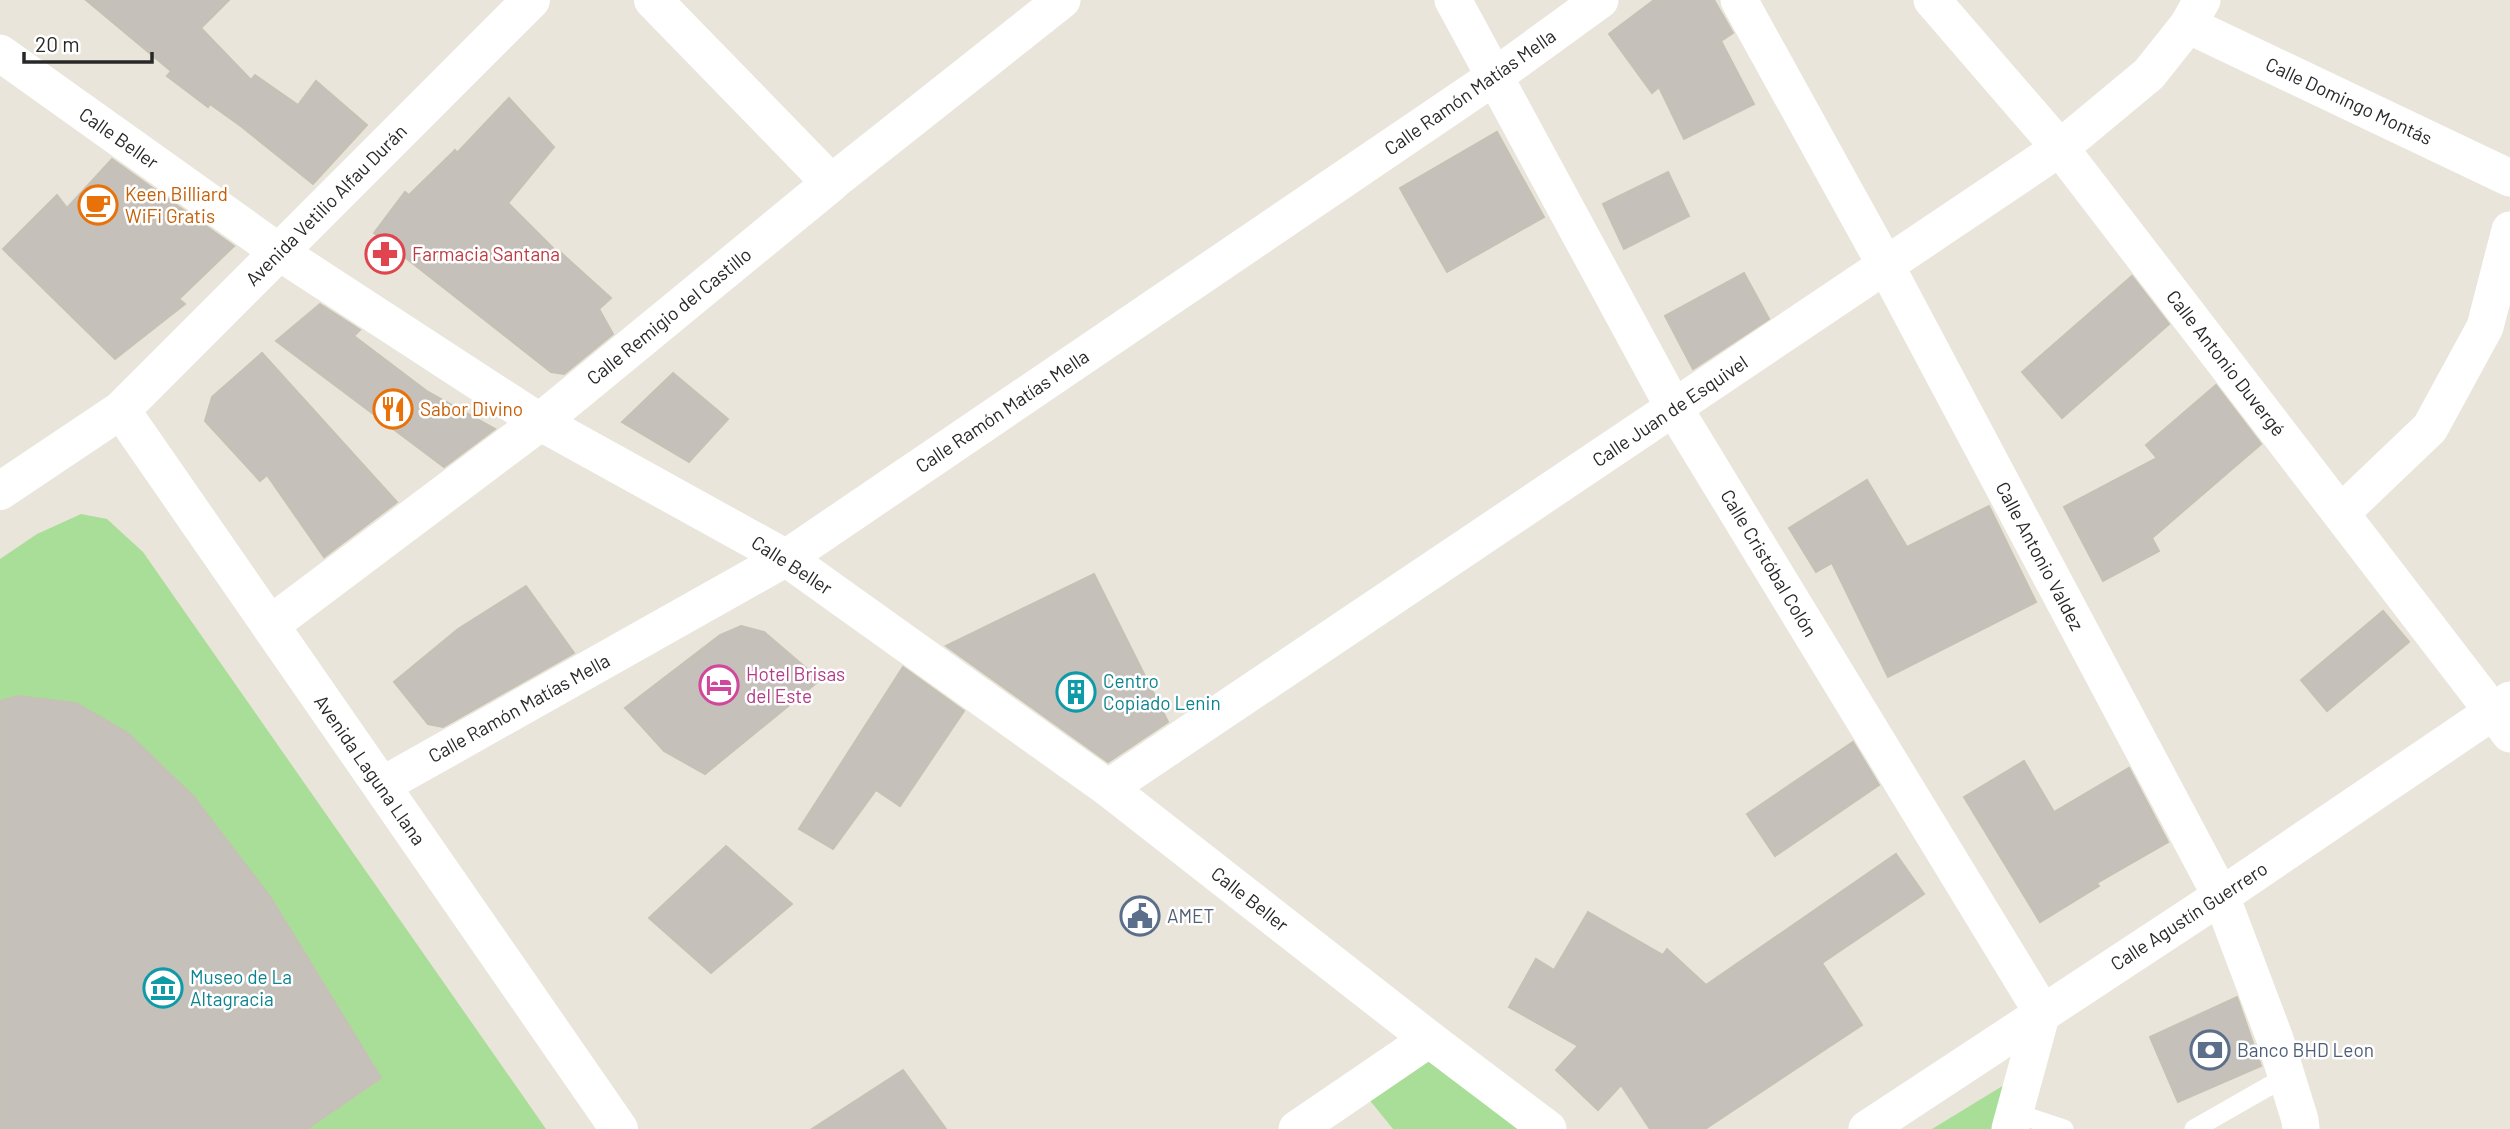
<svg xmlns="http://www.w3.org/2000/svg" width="2510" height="1129" font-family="Barlow,sans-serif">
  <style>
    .park { fill: #a9de98 }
    .building { fill: #c5c1ba; stroke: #c5c1b4; stroke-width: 2 }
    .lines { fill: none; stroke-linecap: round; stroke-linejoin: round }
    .lane { stroke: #fff; stroke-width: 19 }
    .street { stroke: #fff; stroke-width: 37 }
    .secondary { stroke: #fff; stroke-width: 38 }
    .labels { text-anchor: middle; stroke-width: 5; stroke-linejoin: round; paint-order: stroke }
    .street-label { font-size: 19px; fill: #282828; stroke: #fff }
    .food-label { font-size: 19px; fill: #c56008; stroke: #fff; text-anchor: start }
    .health-label { font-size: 19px; fill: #be3a42; stroke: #fff; text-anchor: start }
    .hotel-label { font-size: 19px; fill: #b23c85; stroke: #fff; text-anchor: start }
    .culture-label { font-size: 19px; fill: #0d838f; stroke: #fff; text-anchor: start }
    .service-label { font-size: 19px; fill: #4e5e75; stroke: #fff; text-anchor: start }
  </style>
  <rect width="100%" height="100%" fill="#eae5da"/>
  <!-- park -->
  <g class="park">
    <polygon points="81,514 107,519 143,552 546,1129 0,1129 0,559 37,534"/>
    <polygon points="1429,1039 1548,1129 1393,1129 1359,1087"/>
    <polygon points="2009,1082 1994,1129 1932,1129"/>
  </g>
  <!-- building -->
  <g class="building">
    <polygon points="86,0 229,0 201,28 251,80 255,75 298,105 316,81 367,125 313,184 242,127 210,104 208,107 167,76 171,71"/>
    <polygon points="1654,0 1714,0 1733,33 1721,41 1754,104 1684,139 1659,87 1652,93 1609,34"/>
    <polygon points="509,98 554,147 508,203 557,252 559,251 611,298 599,309 613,334 564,374 551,372 374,233 405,192 409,195 455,150 457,153"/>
    <polygon points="1497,132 1544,217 1447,272 1400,188"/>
    <polygon points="112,159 234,246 179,299 185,304 115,359 3,249 57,195 67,208"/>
    <polygon points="1668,172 1689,216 1624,249 1603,204"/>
    <polygon points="1744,273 1769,319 1693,369 1665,316"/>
    <polygon points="2132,276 2169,324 2062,418 2022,372"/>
    <polygon points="320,304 360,330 354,336 428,392 495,429 444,467 276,341"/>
    <polygon points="262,353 397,502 324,557 267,475 260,481 205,421 212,397"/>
    <polygon points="673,373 728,419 689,462 622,422"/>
    <polygon points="2216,385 2261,444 2152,538 2159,551 2103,581 2064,507 2157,458 2146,445"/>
    <polygon points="1867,480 1907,547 1989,506 2036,602 1888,677 1832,563 1816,572 1789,528"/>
    <polygon points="1094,574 1168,722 1108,762 946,646"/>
    <polygon points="526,586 574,653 443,727 428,724 394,682 458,629"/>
    <polygon points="2383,611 2409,642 2327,711 2301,680"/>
    <polygon points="741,626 764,632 820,680 705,774 664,751 625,708 720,635"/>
    <polygon points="903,667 964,711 900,806 876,790 833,849 799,829"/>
    <polygon points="18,696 76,703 128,733 194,797 271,898 381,1078 307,1129 0,1129 0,701"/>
    <polygon points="1853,742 1879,785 1775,856 1747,814"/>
    <polygon points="2024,761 2054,812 2129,768 2168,842 2097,883 2099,886 2040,922 1964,797"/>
    <polygon points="726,846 792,904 711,973 649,918"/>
    <polygon points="1896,854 1924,894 1822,963 1862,1025 1705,1129 1650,1129 1621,1085 1598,1110 1556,1070 1578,1046 1509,1007 1536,959 1554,970 1588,912 1663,955 1667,949 1706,985"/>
    <polygon points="2237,997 2261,1066 2178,1102 2150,1037"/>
    <polygon points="903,1070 946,1129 812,1129"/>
  </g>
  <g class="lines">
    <!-- lane -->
    <g class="lane">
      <polyline points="2015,1113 2064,1129"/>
      <polyline points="2194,1129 2287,1076"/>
    </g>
    <!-- street -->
    <g class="street">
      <polyline points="1453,0 1674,408 2042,1012 2010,1129"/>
      <polyline points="1739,0 1886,266 2221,896 2275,1039 2300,1120 2301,1129"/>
      <polyline points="1932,0 2060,148 2510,734"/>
      <polyline points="2188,25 2510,178"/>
      <polyline points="0,53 279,252 540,422 786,558 1108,788 1429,1039 1548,1129"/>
      <polyline points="831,183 1062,0"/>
      <polyline points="2341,513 2430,428 2485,327 2510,230"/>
      <polyline points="381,786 786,558 1494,77 1600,0"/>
      <polyline points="1108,788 2060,148 2149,74 2188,25 2202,0"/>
      <polyline points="1297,1129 1429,1039"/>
      <polyline points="1867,1129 2221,896 2510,700"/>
    </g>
    <!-- secondary -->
    <g class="secondary">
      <polyline points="121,410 619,1129"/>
      <polyline points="0,491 121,410 531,0"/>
      <polyline points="270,625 540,422 831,183 653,0"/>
    </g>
  </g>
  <!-- icons -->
  <defs>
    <g id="cafe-ring" transform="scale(2.0125)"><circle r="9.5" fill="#fff" stroke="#e8710a" stroke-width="1.5"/><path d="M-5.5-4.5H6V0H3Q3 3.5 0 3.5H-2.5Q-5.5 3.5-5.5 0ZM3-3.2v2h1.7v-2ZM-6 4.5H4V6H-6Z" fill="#e8710a"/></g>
    <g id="pharmacy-ring" transform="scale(2.0125)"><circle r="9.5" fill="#fff" stroke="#e0444e" stroke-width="1.5"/><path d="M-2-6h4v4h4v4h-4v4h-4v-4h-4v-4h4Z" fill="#e0444e"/></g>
    <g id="restaurant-ring" transform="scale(2.0125)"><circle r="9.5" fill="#fff" stroke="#e8710a" stroke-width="1.5"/><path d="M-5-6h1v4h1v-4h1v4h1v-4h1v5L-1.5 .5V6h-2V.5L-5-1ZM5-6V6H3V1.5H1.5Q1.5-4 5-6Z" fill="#e8710a"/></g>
    <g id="hotel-ring" transform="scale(2.0125)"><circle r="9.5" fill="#fff" stroke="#d1479c" stroke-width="1.5"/><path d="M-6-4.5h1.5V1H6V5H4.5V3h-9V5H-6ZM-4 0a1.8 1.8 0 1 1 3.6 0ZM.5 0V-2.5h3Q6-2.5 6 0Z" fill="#d1479c"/></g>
    <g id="building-ring" transform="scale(2.0125)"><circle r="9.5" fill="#fff" stroke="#0f9aa8" stroke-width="1.5"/><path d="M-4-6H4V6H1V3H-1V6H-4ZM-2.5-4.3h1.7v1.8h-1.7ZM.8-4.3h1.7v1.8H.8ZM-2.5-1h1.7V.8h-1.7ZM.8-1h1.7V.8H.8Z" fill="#0f9aa8"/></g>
    <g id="civic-ring" transform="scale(2.0125)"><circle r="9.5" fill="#fff" stroke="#5c6f8a" stroke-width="1.5"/><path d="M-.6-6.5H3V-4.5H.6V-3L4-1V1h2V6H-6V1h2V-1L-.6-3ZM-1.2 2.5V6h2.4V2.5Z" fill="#5c6f8a"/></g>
    <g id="museum-ring" transform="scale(2.0125)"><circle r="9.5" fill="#fff" stroke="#0f9aa8" stroke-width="1.5"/><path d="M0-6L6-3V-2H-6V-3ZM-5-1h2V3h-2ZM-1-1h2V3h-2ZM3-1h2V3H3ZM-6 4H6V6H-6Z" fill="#0f9aa8"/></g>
    <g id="bank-ring" transform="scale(2.0125)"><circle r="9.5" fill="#fff" stroke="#5c6f8a" stroke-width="1.5"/><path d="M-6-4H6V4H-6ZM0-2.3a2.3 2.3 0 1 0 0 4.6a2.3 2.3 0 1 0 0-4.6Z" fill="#5c6f8a"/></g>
  </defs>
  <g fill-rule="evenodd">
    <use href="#cafe-ring" x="98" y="205"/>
    <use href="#pharmacy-ring" x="385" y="254"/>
    <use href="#restaurant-ring" x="393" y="409"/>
    <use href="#hotel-ring" x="719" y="685"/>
    <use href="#building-ring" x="1076" y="692"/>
    <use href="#civic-ring" x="1140" y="916"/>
    <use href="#museum-ring" x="163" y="988"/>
    <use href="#bank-ring" x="2210" y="1050"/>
  </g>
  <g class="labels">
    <!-- street labels -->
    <g class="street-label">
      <text transform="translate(1470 92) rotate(-35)" y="7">Calle Ramón Matías Mella</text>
      <text transform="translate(2349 101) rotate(25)" y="7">Calle Domingo Montás</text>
      <text transform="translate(119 138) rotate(35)" y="7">Calle Beller</text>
      <text transform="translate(326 205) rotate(-45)" y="7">Avenida Vetilio Alfau Durán</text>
      <text transform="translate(669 316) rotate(-39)" y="7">Calle Remigio del Castillo</text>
      <text transform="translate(2226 363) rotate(52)" y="7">Calle Antonio Duvergé</text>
      <text transform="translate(1002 411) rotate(-34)" y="7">Calle Ramón Matías Mella</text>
      <text transform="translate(1670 411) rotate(-34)" y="7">Calle Juan de Esquivel</text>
      <text transform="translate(2040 556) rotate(62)" y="7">Calle Antonio Valdez</text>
      <text transform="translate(1769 563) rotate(59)" y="7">Calle Cristóbal Colón</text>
      <text transform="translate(792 565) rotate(33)" y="7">Calle Beller</text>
      <text transform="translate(519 708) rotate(-29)" y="7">Calle Ramón Matías Mella</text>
      <text transform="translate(370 770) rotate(55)" y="7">Avenida Laguna Llana</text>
      <text transform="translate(1250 899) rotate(38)" y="7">Calle Beller</text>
      <text transform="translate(2189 916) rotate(-33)" y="7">Calle Agustín Guerrero</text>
    </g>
    <!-- food labels -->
    <g class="food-label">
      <text x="125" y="201">Keen Billiard<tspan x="125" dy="22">WiFi Gratis</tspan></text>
      <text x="420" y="416">Sabor Divino</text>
    </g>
    <!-- health labels -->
    <g class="health-label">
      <text x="412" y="261">Farmacia Santana</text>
    </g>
    <!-- hotel labels -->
    <g class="hotel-label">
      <text x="746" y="681">Hotel Brisas<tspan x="746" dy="22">del Este</tspan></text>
    </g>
    <!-- culture labels -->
    <g class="culture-label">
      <text x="1103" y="688">Centro<tspan x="1103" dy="22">Copiado Lenin</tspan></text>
      <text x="190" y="984">Museo de La<tspan x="190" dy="22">Altagracia</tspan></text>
    </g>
    <!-- service labels -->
    <g class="service-label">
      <text x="1167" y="923">AMET</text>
      <text x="2237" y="1057">Banco BHD Leon</text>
    </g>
  </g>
  <!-- scale -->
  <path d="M24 52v10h128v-10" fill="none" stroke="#282828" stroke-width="3.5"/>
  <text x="35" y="52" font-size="21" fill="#282828" stroke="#ffffff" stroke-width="5" paint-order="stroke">20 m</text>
</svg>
